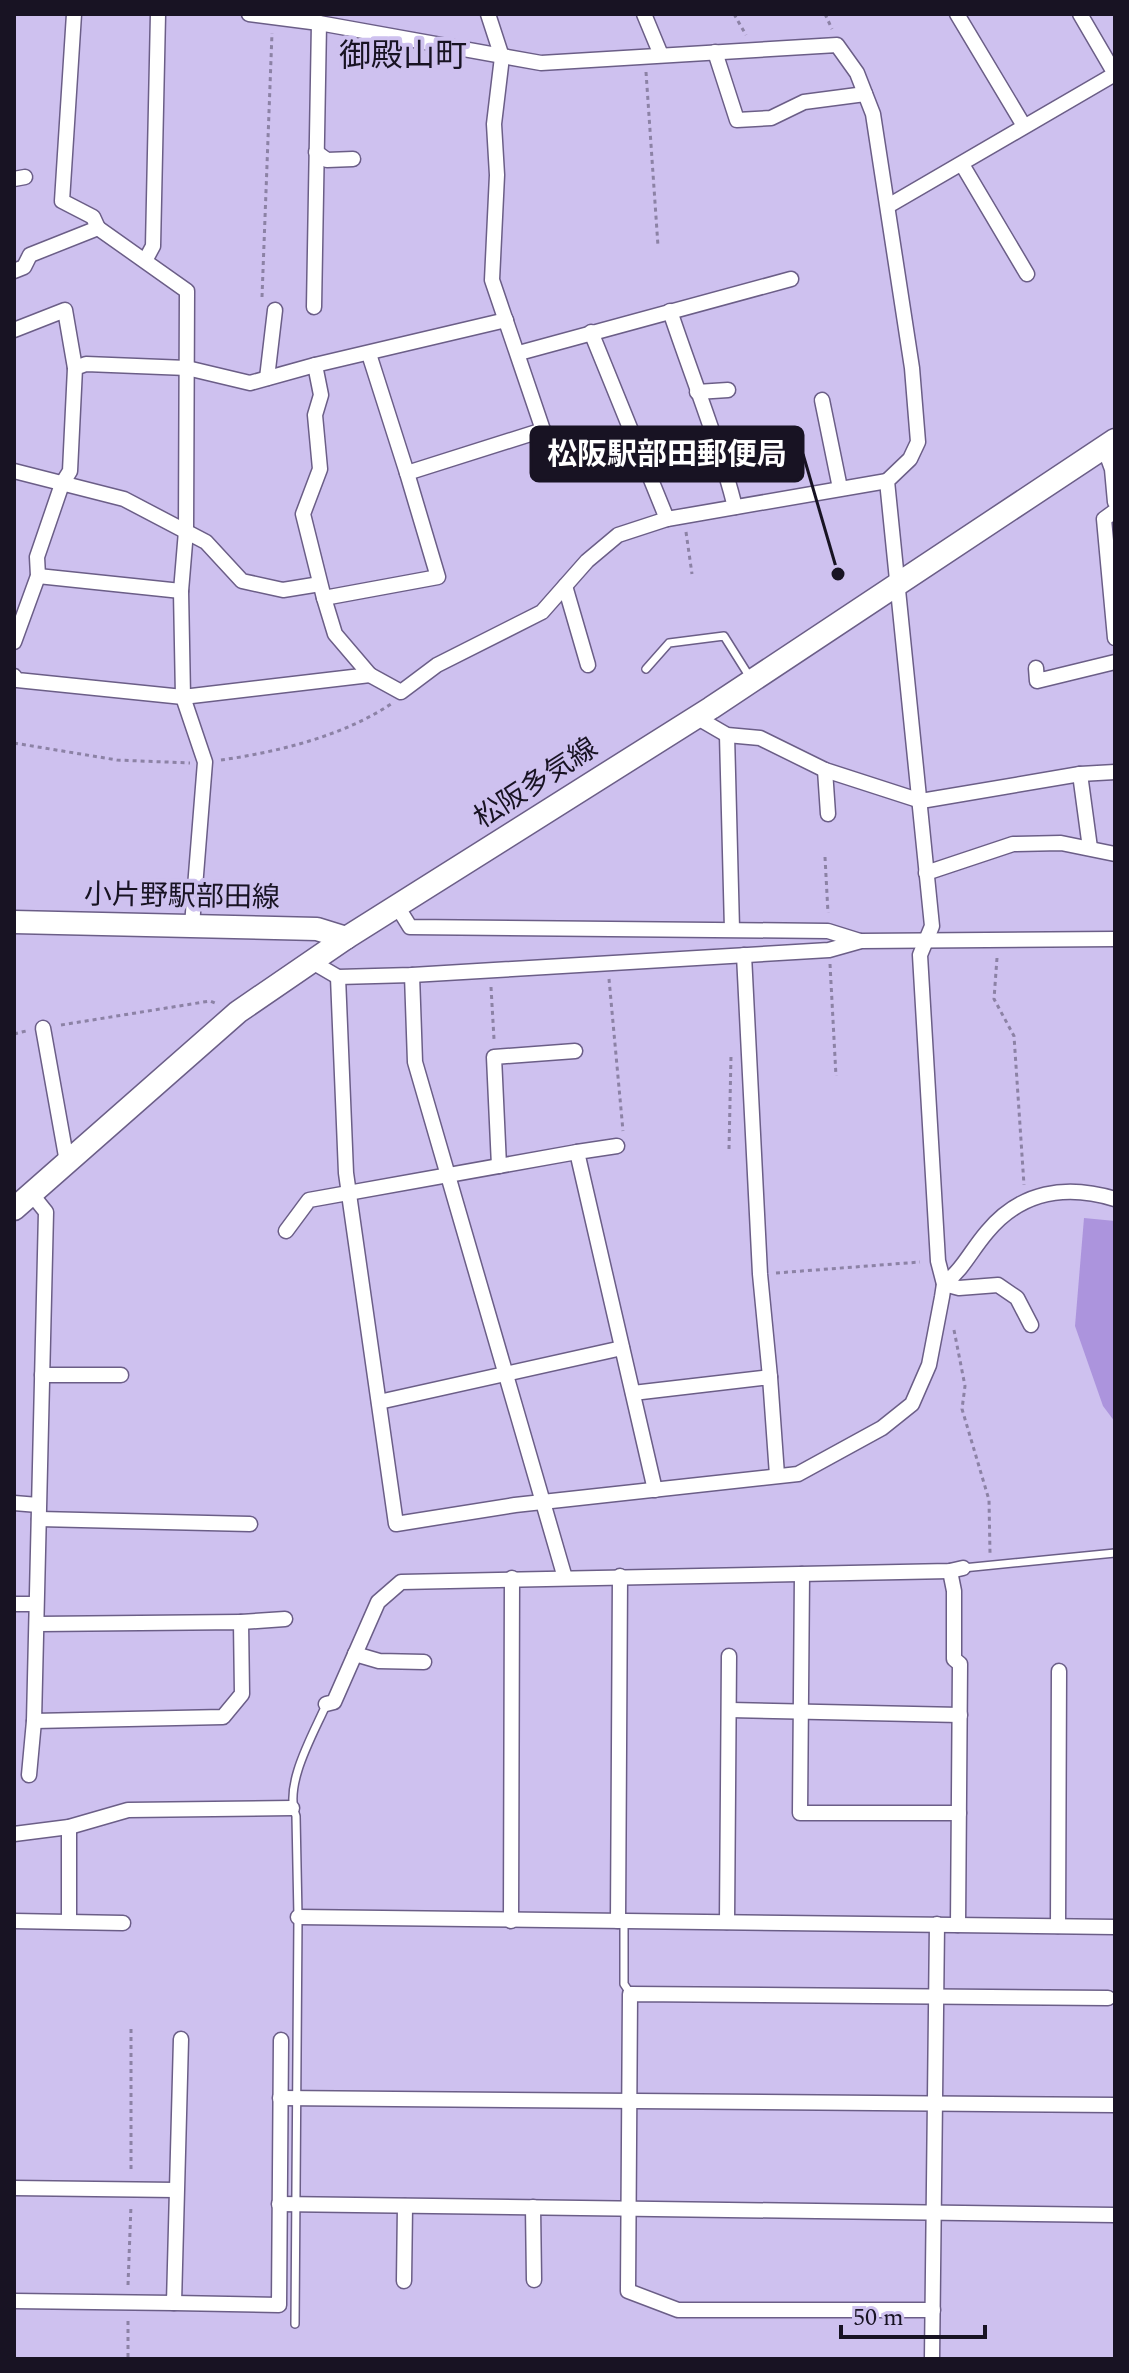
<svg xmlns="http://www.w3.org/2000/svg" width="1129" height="2373" font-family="Spectral,'Noto Sans JP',serif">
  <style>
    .green { fill: #ac94dd }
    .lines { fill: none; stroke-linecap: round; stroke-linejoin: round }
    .service-casing { stroke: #6b5e87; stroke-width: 10 }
    .minor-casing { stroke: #6b5e87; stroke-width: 17 }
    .secondary-casing { stroke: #6b5e87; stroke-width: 25 }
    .path { stroke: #8c82a5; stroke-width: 3; stroke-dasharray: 4 4; stroke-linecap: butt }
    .service { stroke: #fff; stroke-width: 7 }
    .minor { stroke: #fff; stroke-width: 14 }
    .secondary { stroke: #fff; stroke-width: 22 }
    .labels { text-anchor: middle; stroke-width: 8; stroke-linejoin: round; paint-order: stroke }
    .street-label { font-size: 28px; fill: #181323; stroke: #cec1ef }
    .quarter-label { font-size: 32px; fill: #181323; stroke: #cec1ef }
    .leader { fill: none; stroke: #181323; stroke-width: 3 }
    .callout-dot { fill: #181323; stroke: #cec1ef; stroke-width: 3 }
    .callout { fill: #181323; stroke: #181323; stroke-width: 3 }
    .callout-label { font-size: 30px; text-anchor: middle; font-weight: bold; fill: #fff }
  </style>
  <rect width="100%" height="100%" fill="#cec1ef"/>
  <!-- green -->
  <polygon class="green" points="1084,1218 1115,1221 1115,1422 1103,1406 1075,1326"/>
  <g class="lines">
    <!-- service casing -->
    <g class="service-casing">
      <g id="service">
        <polyline points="646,669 669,643 724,636 751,679"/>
        <polyline points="963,1568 1115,1553"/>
        <polyline points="624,1921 624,1984 630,1993"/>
        <path d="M295,2324L298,1917L296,1816C283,1785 314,1733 326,1705"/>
      </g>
    </g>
    <!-- minor casing -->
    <g class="minor-casing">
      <g id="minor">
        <polyline points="74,14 62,201 93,217 98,228"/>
        <polyline points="249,14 319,23 541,63 837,45 857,73 873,114 912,368 918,442 910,459 887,481 932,926 920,955 938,1261 944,1284 942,1297 929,1365 912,1404 882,1428 798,1474 515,1505 396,1524 346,1173 338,977"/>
        <polyline points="488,14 502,57 494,124 497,175 492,280 543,430 568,461 632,434"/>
        <polyline points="644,14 661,55"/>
        <polyline points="957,14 1024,126"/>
        <polyline points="1080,14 1115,74"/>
        <polyline points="715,52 737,120 771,118 804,102 865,94"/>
        <polyline points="316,152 327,160 353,159"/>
        <polyline points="963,166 1027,274"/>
        <polyline points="14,179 25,177"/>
        <polyline points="888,206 1115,74"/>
        <polyline points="146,259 153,246 158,14"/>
        <polyline points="14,271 24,267 30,255 98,228 187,291 186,531 181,591 183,697 205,762 192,925"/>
        <polyline points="314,307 319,23"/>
        <path d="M670,311C692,377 718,440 735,507"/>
        <polyline points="506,320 315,365 321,395 315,415 320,469 303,514 324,598 438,577 407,473 543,430"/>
        <polyline points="14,330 65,310 75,368"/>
        <polyline points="519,353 791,279"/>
        <polyline points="369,354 407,473"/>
        <polyline points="267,378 275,310"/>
        <polyline points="697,392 728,390"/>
        <polyline points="822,400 840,488"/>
        <polyline points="1104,447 1112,469 1115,502"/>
        <polyline points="14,471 124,499 206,542 242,581 283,590 320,584"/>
        <polyline points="1115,511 1104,519 1115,638"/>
        <polyline points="667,519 887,481"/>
        <polyline points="38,576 181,591"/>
        <polyline points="565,586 588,665"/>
        <polyline points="14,642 38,576 37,557 62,484 70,471 75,368 86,364 187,368 250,383 315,365"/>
        <polyline points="1036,668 1037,681 1115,662"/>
        <polyline points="370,675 401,692 437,665 542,612 587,561 618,535 667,519 591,332"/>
        <polyline points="14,676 17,680 183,697 370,675 335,634 324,598"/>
        <polyline points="696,717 727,735 760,738 825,770 921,801 1080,774 1115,772"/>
        <polyline points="727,735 732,929"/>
        <polyline points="825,770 828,814"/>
        <polyline points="1080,774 1090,848"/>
        <polyline points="926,873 1013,844 1061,843 1115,854"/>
        <polyline points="397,906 410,927 828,931 860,941"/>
        <polyline points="744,955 760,1274 770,1377"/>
        <polyline points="314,963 338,977 412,975 829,950 861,941 1115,939"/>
        <polyline points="412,975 415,1062 565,1578"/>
        <polyline points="43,1028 67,1162"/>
        <polyline points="617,1146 577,1152 655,1490"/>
        <polyline points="499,1166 494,1057 575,1051"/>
        <polyline points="30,1192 46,1212 34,1721 223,1717 242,1694 241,1622 39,1624"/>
        <polyline points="286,1231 309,1200 577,1152"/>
        <path d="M944,1284C964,1268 970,1252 987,1232C1021,1191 1066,1184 1115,1199"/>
        <polyline points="944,1284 959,1288 998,1285 1017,1298 1031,1325"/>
        <polyline points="42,1375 121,1375"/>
        <polyline points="633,1393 770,1377 777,1475"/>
        <polyline points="379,1402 622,1348"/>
        <polyline points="14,1503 38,1505"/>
        <polyline points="39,1519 250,1524"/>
        <polyline points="950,1571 954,1591 954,1659 960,1664 958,1925"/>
        <polyline points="802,1574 800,1813 959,1813"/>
        <polyline points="14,1604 36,1604"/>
        <polyline points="241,1622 285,1619"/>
        <polyline points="355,1654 379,1661 424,1662"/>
        <polyline points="326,1704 334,1702 378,1602 401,1582 950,1571 963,1568"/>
        <polyline points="730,1710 960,1715"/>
        <polyline points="29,1775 34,1721"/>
        <polyline points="14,1834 69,1827 128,1810 292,1808"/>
        <polyline points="298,1917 1115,1927"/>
        <polyline points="14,1921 123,1923"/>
        <polyline points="69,1921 69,1827"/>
        <polyline points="511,1921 512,1578"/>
        <polyline points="618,1921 620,1576"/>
        <polyline points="727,1922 729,1656"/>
        <polyline points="1058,1926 1059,1671"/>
        <polyline points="280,2098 1115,2105"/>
        <polyline points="14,2188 176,2190"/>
        <polyline points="279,2204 1115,2215"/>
        <polyline points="533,2207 534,2280"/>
        <polyline points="404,2281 405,2206"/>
        <polyline points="14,2301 174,2303 181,2039"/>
        <polyline points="174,2303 279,2305 281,2040"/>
        <polyline points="933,2310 678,2310 628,2291 630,1994 1108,1998"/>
        <polyline points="932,2359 937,1924"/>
      </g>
    </g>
    <!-- secondary casing -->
    <g class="secondary-casing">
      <g id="secondary">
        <polyline points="14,922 317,929 346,938"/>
        <polyline points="14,1209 238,1012 346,938 711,708 1115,440"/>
      </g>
    </g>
    <!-- path -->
    <g class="path">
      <polyline points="734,14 746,35"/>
      <polyline points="825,14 832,29"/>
      <polyline points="646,72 658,246"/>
      <polyline points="262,297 272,33"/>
      <polyline points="686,532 692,574"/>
      <polyline points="14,743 117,760 190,763"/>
      <path d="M221,760C278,752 343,736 391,704"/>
      <polyline points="825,857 828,913"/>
      <polyline points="997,958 994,999 1014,1036 1024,1185"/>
      <polyline points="830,964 836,1076"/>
      <polyline points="609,979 623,1131"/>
      <polyline points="491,987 494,1039"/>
      <polyline points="61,1025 210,1001 215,1003"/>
      <polyline points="14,1034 26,1031"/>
      <polyline points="729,1149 731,1056"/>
      <polyline points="776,1273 920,1262"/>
      <polyline points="954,1330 965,1386 962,1409 989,1500 990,1553"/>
      <polyline points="131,2029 131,2173"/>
      <polyline points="128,2285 131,2205"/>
      <polyline points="128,2321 128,2359"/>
    </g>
    <!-- service -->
    <use href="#service" class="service"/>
    <!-- minor -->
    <use href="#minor" class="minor"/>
    <!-- secondary -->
    <use href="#secondary" class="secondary"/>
  </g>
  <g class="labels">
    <!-- street labels -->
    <g class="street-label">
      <text transform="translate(535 782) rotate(-33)" y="10">松阪多気線</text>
      <text transform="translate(182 895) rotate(1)" y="10">小片野駅部田線</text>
    </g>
    <!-- quarter labels -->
    <g class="quarter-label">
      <text x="403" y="66">御殿山町</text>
    </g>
  </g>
  <!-- callouts -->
  <path class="leader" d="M838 574L803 454"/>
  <circle class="callout-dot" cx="838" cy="574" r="8"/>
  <rect class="callout" x="531" y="427" width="272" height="54" rx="8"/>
  <g class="callout-label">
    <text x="667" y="464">松阪駅部田郵便局</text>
  </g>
  <!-- border -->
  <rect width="1129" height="2373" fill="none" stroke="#181323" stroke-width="32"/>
  <!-- scale -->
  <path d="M841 2325v12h144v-12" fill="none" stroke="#181323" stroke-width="4"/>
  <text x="853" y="2325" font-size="24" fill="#181323" stroke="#cec1ef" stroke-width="6" paint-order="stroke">50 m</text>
</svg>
